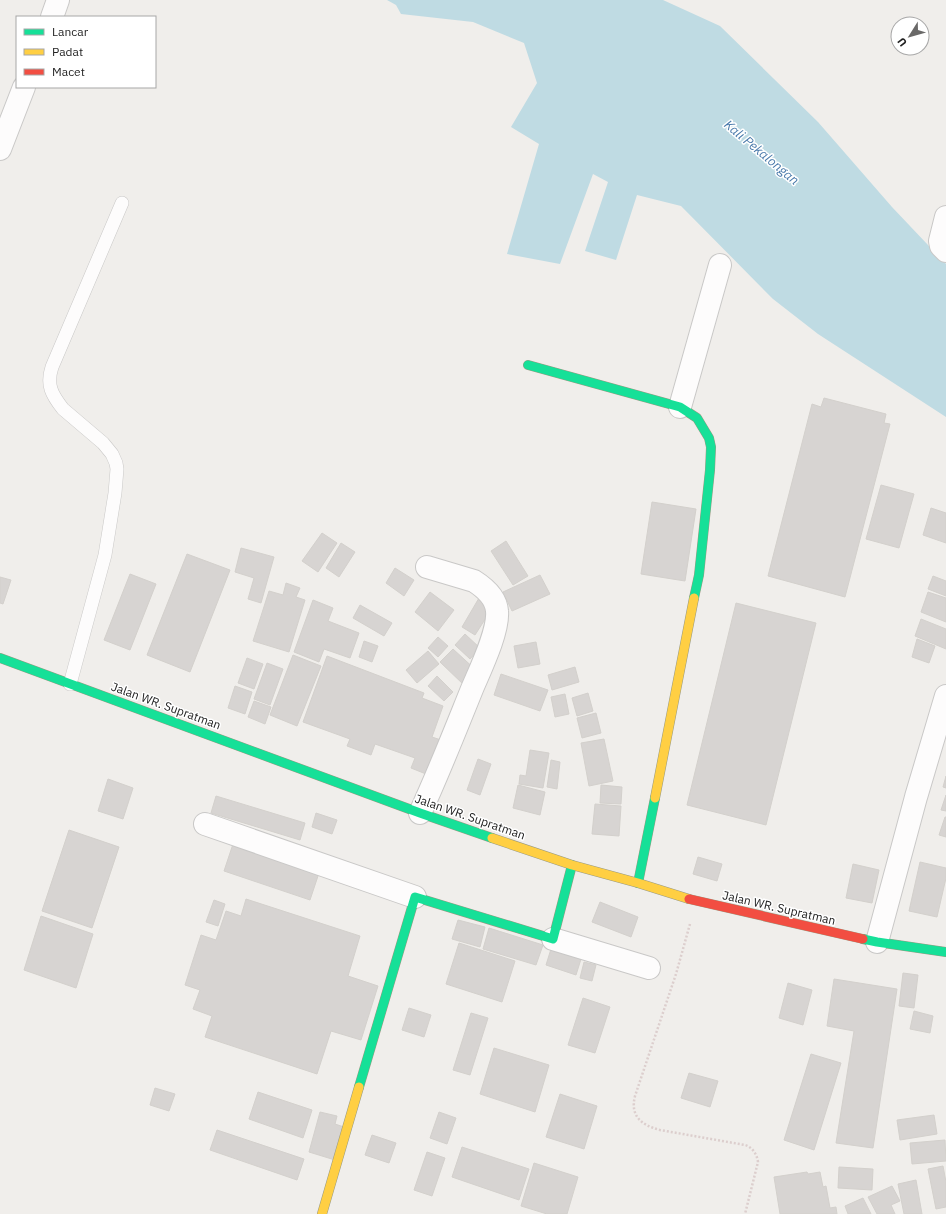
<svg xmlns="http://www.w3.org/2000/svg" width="946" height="1214" font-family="'IBM Plex Sans',sans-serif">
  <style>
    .water { fill: #bfdbe3 }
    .building { fill: #d7d4d2; stroke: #d3d0cc }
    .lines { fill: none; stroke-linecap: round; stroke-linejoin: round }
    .lane-casing { stroke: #c9c8c7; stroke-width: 14 }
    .street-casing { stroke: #c9c8c7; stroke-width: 24 }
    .fast-casing { stroke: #999a82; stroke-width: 10 }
    .slow-casing { stroke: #999a82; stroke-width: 10 }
    .jam-casing { stroke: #999a82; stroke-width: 10 }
    .path { stroke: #dccecd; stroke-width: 2.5; stroke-dasharray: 2 2; stroke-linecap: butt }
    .lane { stroke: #fdfcfc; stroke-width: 13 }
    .street { stroke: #fdfcfc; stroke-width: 22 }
    .fast { stroke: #16e098; stroke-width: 9 }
    .slow { stroke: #ffcf43; stroke-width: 9 }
    .jam { stroke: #f24e42; stroke-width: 9 }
    .labels { text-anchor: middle; stroke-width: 3; stroke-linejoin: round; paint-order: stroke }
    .street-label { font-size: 12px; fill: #222; stroke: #fff }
    .water-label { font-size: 13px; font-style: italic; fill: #4a7aab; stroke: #fff }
  </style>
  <rect width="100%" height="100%" fill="#f0eeeb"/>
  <!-- water -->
  <polygon class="water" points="387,0 663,0 720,26 818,122 892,207 946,264 946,417 818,334 773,299 681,206 637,195 616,260 585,251 608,182 593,174 560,264 507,254 539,144 511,127 537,83 524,43 473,22 401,14 396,5"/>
  <!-- building -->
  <g class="building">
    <polygon points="824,398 886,414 884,423 890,424 845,597 768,576 812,404 821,407"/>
    <polygon points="881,485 914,494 899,548 866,539"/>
    <polygon points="652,502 696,509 685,581 641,574"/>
    <polygon points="931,508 946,513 946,543 923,535"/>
    <polygon points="322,533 337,543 318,572 302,561"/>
    <polygon points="506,541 528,576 513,585 491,551"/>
    <polygon points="341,543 355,552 339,577 326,568"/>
    <polygon points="241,548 274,557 261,603 248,599 254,578 235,572"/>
    <polygon points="187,554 230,570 190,672 147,655"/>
    <polygon points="395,568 414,580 404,596 386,583"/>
    <polygon points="130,574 156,584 130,650 104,640"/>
    <polygon points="540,575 550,594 512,611 503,592"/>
    <polygon points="933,576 946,581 946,596 928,589"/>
    <polygon points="0,577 11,580 3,604 0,603"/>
    <polygon points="286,583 300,588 296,597 305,600 289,652 253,641 269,591 283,595"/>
    <polygon points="430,592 454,610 438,631 415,612"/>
    <polygon points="928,592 946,598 946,622 921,612"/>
    <polygon points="479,598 493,607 475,635 462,627"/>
    <polygon points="313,600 333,608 328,621 359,633 350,658 324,649 319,662 294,652"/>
    <polygon points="736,603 816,623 766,825 687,805"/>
    <polygon points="360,605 392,623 384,636 353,618"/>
    <polygon points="921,619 946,629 946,649 915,636"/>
    <polygon points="465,634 480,648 470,659 455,645"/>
    <polygon points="438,637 448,646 438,657 428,648"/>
    <polygon points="917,639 935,646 929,663 912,657"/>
    <polygon points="364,641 378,646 372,662 359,657"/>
    <polygon points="536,642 540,664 518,668 514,646"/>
    <polygon points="453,649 477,671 464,685 440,662"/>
    <polygon points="428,651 439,664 417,683 406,670"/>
    <polygon points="293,655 321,666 297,726 270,715"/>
    <polygon points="327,656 424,693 422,698 443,706 432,737 444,741 431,776 411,768 415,758 375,744 371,755 347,746 350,739 303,722"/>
    <polygon points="247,658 263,664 254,689 238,683"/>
    <polygon points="267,663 283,669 270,705 254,699"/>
    <polygon points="575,667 579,682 552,690 548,675"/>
    <polygon points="501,674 548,690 540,711 494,695"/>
    <polygon points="437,676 453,692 444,701 428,686"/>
    <polygon points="235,686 252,692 245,714 228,708"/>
    <polygon points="588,693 593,711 577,716 572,698"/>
    <polygon points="565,694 569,714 555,717 551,697"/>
    <polygon points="254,701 271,707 265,724 248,717"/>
    <polygon points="596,713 601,733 582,738 577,718"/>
    <polygon points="604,739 613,781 589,786 581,743"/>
    <polygon points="530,750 549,753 543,788 519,784 520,775 526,776"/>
    <polygon points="478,759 491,764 480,795 467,790"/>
    <polygon points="551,760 560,762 557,789 547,787"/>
    <polygon points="946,776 946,788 943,787"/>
    <polygon points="108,779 133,788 123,819 98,811"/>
    <polygon points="518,785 545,792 540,815 513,808"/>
    <polygon points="601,785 622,787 621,804 600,803"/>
    <polygon points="946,795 946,811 941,810"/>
    <polygon points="216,796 305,823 300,840 211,813"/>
    <polygon points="595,804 621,806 619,836 592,834"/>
    <polygon points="316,813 337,820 332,834 312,827"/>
    <polygon points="945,817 946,817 946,837 939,835"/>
    <polygon points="69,830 119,847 92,928 42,911"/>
    <polygon points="234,841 320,870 310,900 224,871"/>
    <polygon points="698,857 722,864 717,881 693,874"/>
    <polygon points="920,862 946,868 946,878 937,917 909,911"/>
    <polygon points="853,864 879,870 872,903 846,898"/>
    <polygon points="246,899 360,936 348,976 378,986 361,1040 331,1031 317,1074 205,1037 212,1016 193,1009 200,990 185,985 201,935 216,940 226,911 241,916"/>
    <polygon points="214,900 225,904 218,926 206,922"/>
    <polygon points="600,902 638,917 631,937 592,922"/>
    <polygon points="41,916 93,934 76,988 24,970"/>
    <polygon points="458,920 485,927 480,947 452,939"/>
    <polygon points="489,928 543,945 536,965 483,949"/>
    <polygon points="459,943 515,961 502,1002 446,984"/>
    <polygon points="551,949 581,959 576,975 546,965"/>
    <polygon points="584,962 596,965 592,981 580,978"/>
    <polygon points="903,973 918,975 914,1008 899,1006"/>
    <polygon points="834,979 897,989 873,1148 836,1143 854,1031 827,1026"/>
    <polygon points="788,983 812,990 803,1025 779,1018"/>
    <polygon points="583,998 610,1007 595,1053 568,1045"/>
    <polygon points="409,1008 431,1015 424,1037 402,1030"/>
    <polygon points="914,1011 933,1016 930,1033 910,1029"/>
    <polygon points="471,1013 488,1018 470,1075 453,1070"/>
    <polygon points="494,1048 549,1065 535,1112 480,1094"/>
    <polygon points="811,1054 841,1063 814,1150 784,1140"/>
    <polygon points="689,1073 718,1081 710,1107 681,1098"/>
    <polygon points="155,1088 175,1094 169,1111 150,1105"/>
    <polygon points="258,1092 312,1110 303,1138 249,1119"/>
    <polygon points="560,1094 597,1106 584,1149 546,1137"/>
    <polygon points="320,1112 337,1116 335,1124 344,1127 335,1160 309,1152"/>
    <polygon points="439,1112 456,1118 447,1144 430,1138"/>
    <polygon points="934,1115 937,1134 900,1140 897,1120"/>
    <polygon points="217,1130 304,1159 297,1180 210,1150"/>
    <polygon points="372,1135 396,1143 389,1163 365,1155"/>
    <polygon points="945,1140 946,1161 912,1164 910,1143"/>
    <polygon points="462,1147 529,1169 519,1200 452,1177"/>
    <polygon points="427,1152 445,1158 432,1196 414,1190"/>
    <polygon points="534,1163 578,1177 567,1214 547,1214 521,1206"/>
    <polygon points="943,1166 946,1182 946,1207 936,1209 928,1169"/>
    <polygon points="839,1167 873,1169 872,1190 838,1188"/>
    <polygon points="807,1172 808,1174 820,1172 823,1187 826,1186 830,1208 836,1207 837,1214 780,1214 774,1177"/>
    <polygon points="916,1180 922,1214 904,1214 898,1184"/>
    <polygon points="892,1186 900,1201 891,1205 895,1214 877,1214 868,1197"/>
    <polygon points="863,1198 871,1214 848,1214 845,1206"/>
  </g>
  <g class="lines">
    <!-- lane casing -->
    <g class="lane-casing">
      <path id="lane" d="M70,684L105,555L115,493L117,469L116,463L112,454L103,443L63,409C52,395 46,385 52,367L122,203"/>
    </g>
    <!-- street casing -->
    <g class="street-casing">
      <g id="street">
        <polyline points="52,17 58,0"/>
        <polyline points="0,149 24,87"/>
        <polyline points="946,217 940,241 941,246 946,251"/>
        <polyline points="680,407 720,265"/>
        <path d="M420,813C439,772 455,731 472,689C480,670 499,631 497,611C496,598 485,588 474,581L427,567"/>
        <polyline points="205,824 415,897"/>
        <polyline points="553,939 649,968"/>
        <polyline points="877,942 916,797 946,696"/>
      </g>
    </g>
    <!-- fast casing -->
    <g class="fast-casing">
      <g id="fast">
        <polyline points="528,365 680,407 697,418 709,438 711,447 710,470 699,575 694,598"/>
        <polyline points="0,658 420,813 492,838"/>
        <polyline points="638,883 655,798"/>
        <polyline points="863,939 877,942 946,952"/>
        <polyline points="359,1087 415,897 553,939 572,865"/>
      </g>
    </g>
    <!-- slow casing -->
    <g class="slow-casing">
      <g id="slow">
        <polyline points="655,798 694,598"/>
        <polyline points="492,838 572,865 638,883 689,899"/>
        <polyline points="322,1214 359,1087"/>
      </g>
    </g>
    <!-- jam casing -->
    <g class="jam-casing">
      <polyline id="jam" points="689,899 863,939"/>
    </g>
    <!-- path -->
    <path class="path" d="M690,924L676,974L635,1096C630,1116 641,1125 660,1130L745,1145C752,1147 757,1154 758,1162L745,1214"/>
    <!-- lane -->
    <use href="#lane" class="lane"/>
    <!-- street -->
    <use href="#street" class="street"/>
    <!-- fast -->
    <use href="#fast" class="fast"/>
    <!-- slow -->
    <use href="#slow" class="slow"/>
    <!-- jam -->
    <use href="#jam" class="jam"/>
  </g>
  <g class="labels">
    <!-- street labels -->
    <g class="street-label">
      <text transform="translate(166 706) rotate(20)" y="4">Jalan WR. Supratman</text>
      <text transform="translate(470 817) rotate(19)" y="4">Jalan WR. Supratman</text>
      <text transform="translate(779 908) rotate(13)" y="4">Jalan WR. Supratman</text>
    </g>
    <!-- water labels -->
    <g class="water-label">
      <text transform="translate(762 152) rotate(40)" y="5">Kali Pekalongan</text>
    </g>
  </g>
  <!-- legend -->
  <rect x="16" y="16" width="140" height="72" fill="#ffffff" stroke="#a7a7a7"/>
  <rect x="24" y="29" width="20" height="6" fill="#16e098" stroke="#a7a7a7"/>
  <text x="52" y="36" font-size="12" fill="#222222">Lancar</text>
  <rect x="24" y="49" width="20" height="6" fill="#ffcf43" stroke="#a7a7a7"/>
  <text x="52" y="56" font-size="12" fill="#222222">Padat</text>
  <rect x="24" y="69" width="20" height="6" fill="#f24e42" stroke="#a7a7a7"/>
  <text x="52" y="76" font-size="12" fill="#222222">Macet</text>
  <!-- north arrow -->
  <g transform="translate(910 36) rotate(233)"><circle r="19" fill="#ffffff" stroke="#a7a7a7"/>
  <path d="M0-3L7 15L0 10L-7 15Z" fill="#6a6968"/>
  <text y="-6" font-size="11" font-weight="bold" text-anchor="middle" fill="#222222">U</text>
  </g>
</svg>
